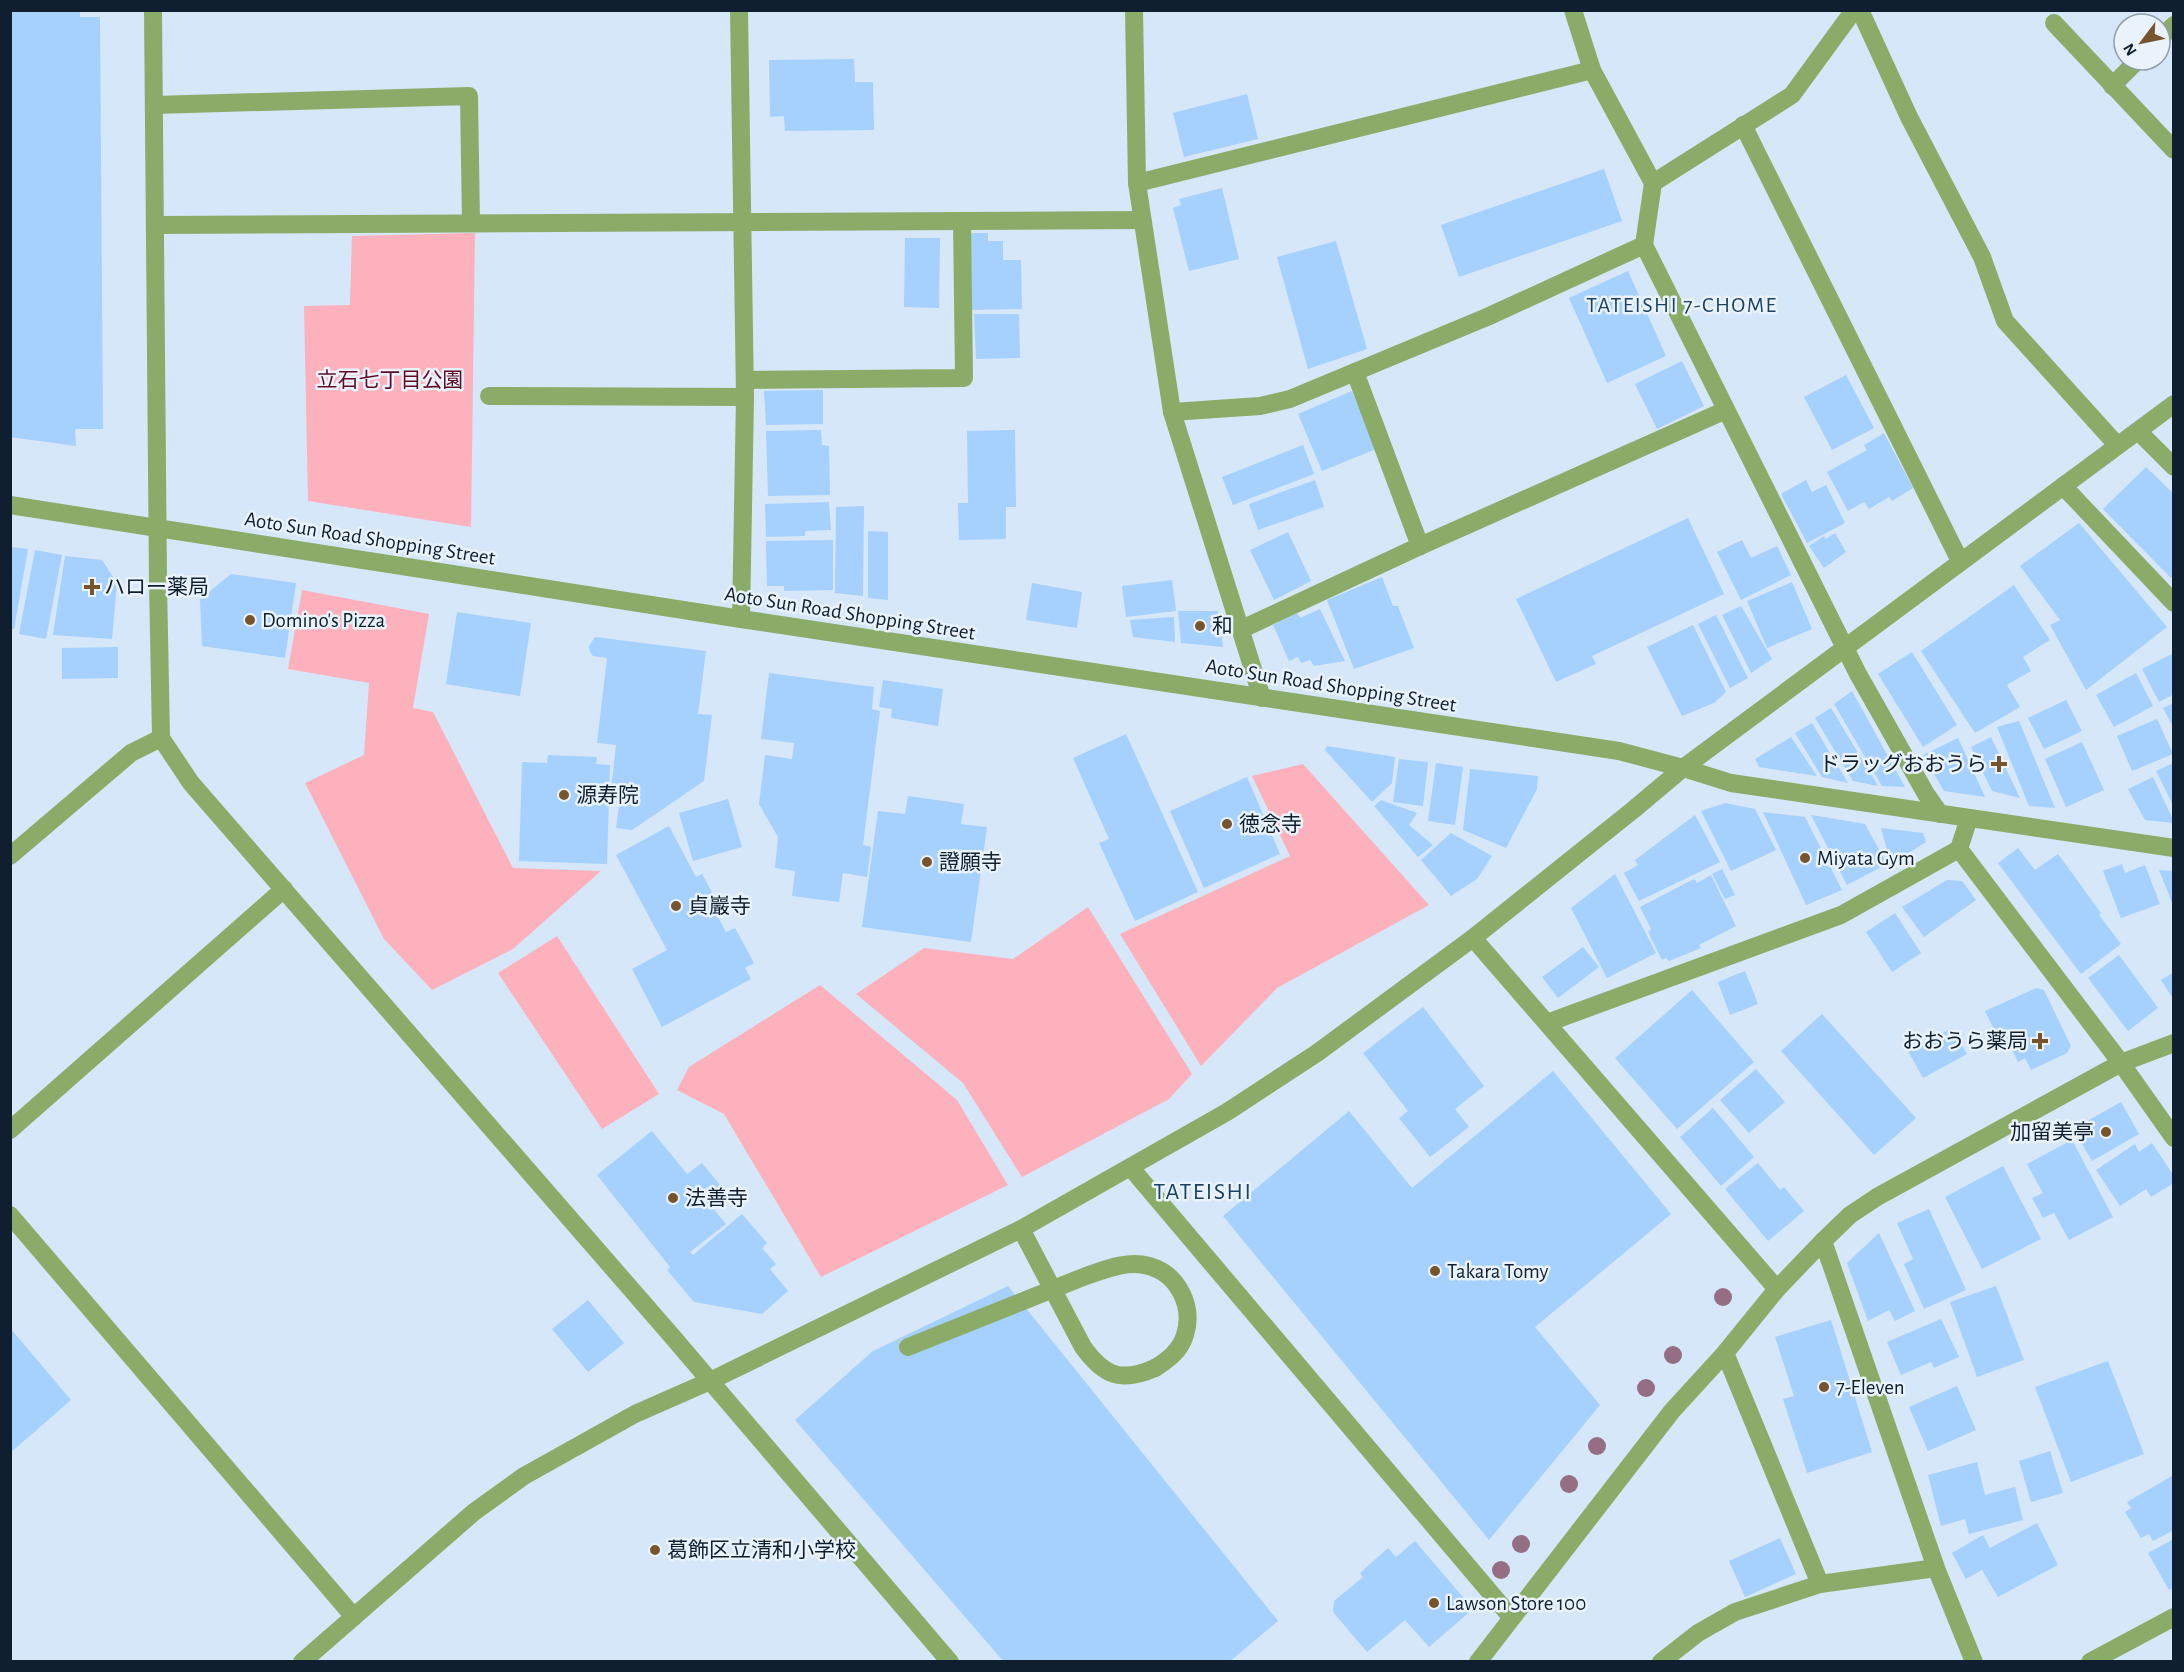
<svg xmlns="http://www.w3.org/2000/svg" width="2184" height="1672" font-family="'Alegreya Sans','Noto Sans JP',sans-serif">
  <style>
    .green { fill: #fdb1bc }
    .building { fill: #a6d0fd }
    .lines { fill: none; stroke-linecap: round; stroke-linejoin: round }
    .minor { stroke: #8bac68; stroke-width: 18 }
    .minor-bridge { stroke: #8bac68; stroke-width: 18 }
    .tree { fill: #956e84 }
    .poi-dot { fill: #76552c; stroke: #eaf3fc; stroke-width: 2 }
    .labels { text-anchor: middle; stroke-width: 5; stroke-linejoin: round; paint-order: stroke }
    .park-label { font-size: 21px; fill: #600b25; stroke: #eaf3fc }
    .street-label { font-size: 21px; fill: #0f1f2f; stroke: #eaf3fc }
    .poi-label { font-size: 21px; fill: #0f1f2f; stroke: #eaf3fc; text-anchor: start }
    .neighbourhood-label { font-size: 22px; letter-spacing: 1.5px; fill: #1b4166; stroke: #eaf3fc }
    .quarter-label { font-size: 24px; letter-spacing: 1.5px; fill: #1b4166; stroke: #eaf3fc }
  </style>
  <rect width="100%" height="100%" fill="#d6e7f9"/>
  <!-- green -->
  <g class="green">
    <polygon points="475,233 471,527 308,501 304,306 350,305 352,236"/>
    <polygon points="302,590 429,614 413,708 433,712 513,868 601,871 513,949 432,990 384,939 305,783 364,755 369,683 288,669"/>
    <polygon points="1303,764 1429,905 1277,988 1201,1066 1120,934 1290,856 1252,776"/>
    <polygon points="1088,907 1192,1074 1169,1099 1022,1177 963,1083 856,994 924,948 1013,959"/>
    <polygon points="557,936 659,1094 602,1129 498,973"/>
    <polygon points="820,985 957,1100 1008,1185 821,1277 724,1114 677,1090 689,1067"/>
  </g>
  <!-- building -->
  <g class="building">
    <polygon points="10,11 80,11 80,17 100,17 103,429 75,429 76,446 10,437"/>
    <polygon points="854,59 855,82 873,82 874,130 785,131 784,116 770,117 769,60"/>
    <polygon points="1247,94 1258,139 1184,157 1173,113"/>
    <polygon points="1604,169 1622,221 1459,277 1441,225"/>
    <polygon points="1222,188 1239,259 1189,271 1173,208 1181,205 1179,199"/>
    <polygon points="970,233 988,233 988,241 1003,241 1003,260 1021,260 1022,309 972,310"/>
    <polygon points="905,238 940,238 939,308 904,307"/>
    <polygon points="1336,241 1367,349 1308,369 1277,257"/>
    <polygon points="1628,271 1666,356 1607,383 1569,298"/>
    <polygon points="974,314 1019,314 1020,358 976,359"/>
    <polygon points="1682,361 1704,406 1657,429 1635,384"/>
    <polygon points="1846,375 1874,428 1832,450 1804,397"/>
    <polygon points="823,390 823,424 766,425 764,391"/>
    <polygon points="1352,391 1376,449 1322,471 1298,414"/>
    <polygon points="821,430 822,445 829,446 830,495 768,496 766,431"/>
    <polygon points="1015,430 1016,507 1006,507 1006,539 959,540 958,503 968,503 967,431"/>
    <polygon points="1884,433 1913,488 1892,501 1889,497 1869,509 1864,502 1848,511 1827,472 1867,450 1864,445"/>
    <polygon points="1303,445 1314,474 1233,505 1222,477"/>
    <polygon points="2146,467 2174,494 2174,575 2171,578 2103,509"/>
    <polygon points="1315,480 1324,507 1258,530 1249,504"/>
    <polygon points="1806,480 1812,492 1826,485 1845,523 1807,543 1781,494"/>
    <polygon points="829,502 831,530 805,531 805,536 766,537 765,504"/>
    <polygon points="864,506 863,596 835,593 836,507"/>
    <polygon points="1688,518 1724,594 1592,656 1596,664 1556,682 1516,599"/>
    <polygon points="2079,523 2167,627 2086,690 2050,625 2060,620 2020,566"/>
    <polygon points="868,531 888,532 888,600 868,598"/>
    <polygon points="1288,532 1311,581 1274,600 1250,550"/>
    <polygon points="1835,533 1846,552 1824,568 1809,546 1824,536 1826,539"/>
    <polygon points="833,540 833,590 784,591 784,586 767,586 766,541"/>
    <polygon points="1742,540 1751,558 1777,546 1791,575 1741,600 1717,552"/>
    <polygon points="10,547 28,549 14,629 10,628"/>
    <polygon points="35,550 62,555 46,639 19,634"/>
    <polygon points="65,556 102,560 117,583 112,639 53,635"/>
    <polygon points="231,574 296,583 285,658 202,646 200,599"/>
    <polygon points="1382,577 1393,606 1398,606 1414,648 1354,669 1327,600"/>
    <polygon points="1172,580 1176,611 1126,617 1122,586"/>
    <polygon points="1792,582 1812,629 1767,648 1747,601"/>
    <polygon points="1032,583 1082,592 1077,628 1026,620"/>
    <polygon points="2014,585 2050,640 2023,657 2031,671 2007,685 2020,707 1975,733 1921,651"/>
    <polygon points="1741,606 1772,659 1751,673 1722,615"/>
    <polygon points="1320,609 1345,661 1314,666 1310,660 1301,663 1298,657 1289,661 1273,625 1297,613 1300,618"/>
    <polygon points="1178,611 1218,611 1223,647 1181,643"/>
    <polygon points="457,612 531,623 520,696 446,684"/>
    <polygon points="1716,615 1748,678 1730,688 1698,624"/>
    <polygon points="1174,617 1175,642 1133,637 1130,620"/>
    <polygon points="1693,625 1726,692 1714,703 1682,716 1647,647"/>
    <polygon points="595,637 706,651 698,714 712,715 704,781 632,830 616,828 620,799 610,798 616,745 597,743 607,658 593,656 590,652 589,646"/>
    <polygon points="118,647 118,678 62,679 62,648"/>
    <polygon points="1912,652 1957,725 1923,747 1878,674"/>
    <polygon points="2174,653 2174,694 2159,702 2142,669"/>
    <polygon points="769,673 874,687 872,709 880,711 863,845 871,847 867,877 843,873 839,902 792,896 795,871 775,868 778,837 759,804 765,755 792,759 794,743 761,739"/>
    <polygon points="2136,673 2153,706 2114,727 2096,695"/>
    <polygon points="883,680 943,689 938,726 891,718 892,709 879,707"/>
    <polygon points="1852,691 1905,787 1882,786 1834,704"/>
    <polygon points="2066,700 2082,731 2044,749 2028,718"/>
    <polygon points="2174,703 2174,729 2163,708"/>
    <polygon points="1831,708 1878,786 1853,781 1815,718"/>
    <polygon points="2157,719 2173,754 2132,771 2117,736"/>
    <polygon points="2019,721 2055,808 2029,806 1997,727"/>
    <polygon points="1812,723 1848,783 1822,777 1795,733"/>
    <polygon points="1126,734 1198,892 1135,921 1099,843 1109,839 1073,758"/>
    <polygon points="1791,737 1817,776 1759,767 1755,759"/>
    <polygon points="1991,737 2020,798 1992,791 1971,747"/>
    <polygon points="1958,738 1985,797 1944,791 1923,755"/>
    <polygon points="2082,742 2104,790 2066,807 2045,759"/>
    <polygon points="1327,746 1395,757 1392,783 1372,802 1325,750"/>
    <polygon points="548,755 597,757 596,764 610,765 607,864 519,861 522,762 547,763"/>
    <polygon points="1399,759 1428,762 1423,806 1393,802"/>
    <polygon points="1436,763 1463,767 1455,825 1428,821"/>
    <polygon points="2173,763 2174,765 2174,807 2156,771"/>
    <polygon points="1470,769 1538,776 1537,789 1506,848 1463,830"/>
    <polygon points="1247,777 1280,854 1204,888 1170,811"/>
    <polygon points="2153,777 2174,822 2174,823 2145,820 2128,789"/>
    <polygon points="908,796 964,804 961,824 987,827 971,942 862,927 878,811 905,814"/>
    <polygon points="728,799 742,847 693,861 679,813"/>
    <polygon points="1381,800 1417,813 1409,825 1433,845 1418,857 1374,806"/>
    <polygon points="1725,803 1755,809 1776,850 1731,871 1701,811"/>
    <polygon points="1763,812 1805,817 1842,890 1806,905"/>
    <polygon points="1695,815 1720,862 1639,901 1624,873 1638,865 1635,860"/>
    <polygon points="1811,815 1865,824 1887,864 1847,885"/>
    <polygon points="669,826 696,877 702,874 719,905 713,908 726,932 735,928 754,963 745,968 751,979 662,1027 632,969 667,950 616,855"/>
    <polygon points="1881,828 1923,833 1926,842 1891,864"/>
    <polygon points="1451,833 1492,856 1477,879 1451,896 1421,860"/>
    <polygon points="2018,848 2035,870 2058,854 2101,913 2099,915 2121,944 2081,974 1998,863"/>
    <polygon points="2122,864 2125,873 2145,865 2160,904 2121,918 2103,871"/>
    <polygon points="1722,869 1735,895 1725,899 1712,874"/>
    <polygon points="2159,870 2174,871 2174,905 2173,905"/>
    <polygon points="1615,874 1656,953 1607,978 1571,908"/>
    <polygon points="1711,875 1736,926 1699,945 1701,948 1669,961 1666,958 1662,960 1648,932 1651,929 1640,907 1694,879 1697,883"/>
    <polygon points="1947,880 1962,881 1976,900 1924,937 1902,907"/>
    <polygon points="1895,913 1921,953 1892,972 1866,932"/>
    <polygon points="1583,947 1599,967 1558,998 1542,977"/>
    <polygon points="2119,955 2158,1008 2128,1031 2088,978"/>
    <polygon points="1745,971 1758,1004 1730,1015 1718,982"/>
    <polygon points="2174,972 2174,1000 2161,980"/>
    <polygon points="2036,988 2044,990 2071,1046 2067,1053 2031,1070 2025,1058 2018,1062 2008,1041 2001,1044 1985,1011"/>
    <polygon points="1692,990 1754,1062 1677,1129 1615,1058"/>
    <polygon points="1423,1007 1484,1086 1455,1109 1469,1127 1430,1157 1399,1118 1408,1111 1363,1053"/>
    <polygon points="1822,1014 1916,1118 1874,1155 1781,1051"/>
    <polygon points="1952,1028 1967,1054 1923,1078 1908,1051"/>
    <polygon points="1756,1069 1785,1102 1749,1133 1720,1100"/>
    <polygon points="1553,1071 1671,1214 1535,1327 1600,1405 1489,1540 1223,1216 1349,1111 1412,1188"/>
    <polygon points="2121,1102 2139,1134 2092,1161 2073,1129"/>
    <polygon points="1713,1108 1754,1157 1721,1186 1680,1137"/>
    <polygon points="652,1131 687,1174 702,1163 724,1190 708,1202 726,1224 690,1252 693,1255 742,1214 767,1243 762,1248 776,1264 770,1269 788,1291 762,1314 694,1302 667,1270 670,1267 597,1175"/>
    <polygon points="2072,1140 2113,1217 2069,1240 2054,1213 2043,1218 2032,1198 2043,1193 2027,1164"/>
    <polygon points="2152,1143 2174,1176 2174,1183 2151,1197 2146,1189 2120,1206 2096,1170 2135,1144 2139,1152"/>
    <polygon points="1758,1163 1780,1190 1784,1187 1804,1211 1768,1241 1725,1189"/>
    <polygon points="2003,1166 2041,1239 1982,1269 1945,1197"/>
    <polygon points="1929,1209 1966,1290 1924,1309 1904,1264 1913,1259 1897,1223"/>
    <polygon points="1879,1233 1915,1311 1895,1321 1889,1310 1868,1321 1847,1263"/>
    <polygon points="1008,1286 1278,1621 1229,1662 1004,1662 795,1420 873,1351"/>
    <polygon points="1996,1286 2024,1360 1977,1377 1950,1302"/>
    <polygon points="588,1300 624,1343 588,1372 552,1329"/>
    <polygon points="1941,1319 1959,1357 1934,1368 1931,1362 1901,1375 1887,1342"/>
    <polygon points="1831,1320 1872,1452 1807,1473 1783,1399 1794,1396 1775,1337"/>
    <polygon points="10,1328 71,1400 10,1453"/>
    <polygon points="2108,1361 2144,1454 2071,1482 2035,1387"/>
    <polygon points="1957,1386 1976,1430 1928,1451 1909,1407"/>
    <polygon points="2050,1451 2063,1493 2031,1502 2019,1461"/>
    <polygon points="1977,1462 1985,1495 2015,1487 2023,1520 1969,1534 1965,1519 1941,1526 1928,1475"/>
    <polygon points="2172,1476 2174,1530 2153,1541 2149,1534 2141,1538 2125,1512 2131,1508 2127,1502"/>
    <polygon points="2037,1523 2058,1565 1998,1597 1982,1570 1966,1579 1952,1553 1983,1535 1990,1548"/>
    <polygon points="1780,1538 1796,1574 1745,1597 1729,1561"/>
    <polygon points="2174,1539 2174,1587 2169,1590 2148,1553"/>
    <polygon points="1415,1541 1473,1609 1429,1647 1405,1620 1367,1652 1333,1612 1334,1601 1363,1577 1360,1573 1388,1548 1396,1557"/>
  </g>
  <g class="lines">
    <!-- minor -->
    <g class="minor">
      <polyline points="153,10 158,582 161,738 191,783 671,1335 950,1662"/>
      <polyline points="739,10 745,397 741,619"/>
      <polyline points="1134,10 1137,183 1172,412 1262,698"/>
      <polyline points="1573,10 1592,70 1653,183"/>
      <polyline points="1860,10 1909,117 1982,257 2005,321 2117,445"/>
      <polyline points="2054,23 2174,150"/>
      <polyline points="2160,38 2174,25"/>
      <polyline points="2112,86 2138,60"/>
      <polyline points="154,105 469,96 471,223"/>
      <polyline points="1743,125 1960,561"/>
      <polyline points="1137,183 1592,70"/>
      <polyline points="156,225 1142,220"/>
      <polyline points="1644,245 1858,674 1926,794 1940,814"/>
      <polyline points="1355,372 1420,546"/>
      <polyline points="745,380 964,378 962,221"/>
      <polyline points="489,396 745,397"/>
      <polyline points="1172,412 1260,406 1290,399 1487,317 1644,245 1653,183 1792,95 1854,10"/>
      <polyline points="2138,431 2174,467"/>
      <polyline points="2063,486 2174,603"/>
      <polyline points="10,505 741,619 1619,751 1683,768 1731,783 2174,848"/>
      <polyline points="1242,629 1420,546 1726,410"/>
      <polyline points="1969,818 1959,849 2121,1063 2174,1043"/>
      <polyline points="10,856 131,753 161,738"/>
      <polyline points="1473,938 1777,1289"/>
      <polyline points="1547,1023 1841,915 1959,849"/>
      <polyline points="10,1130 284,889"/>
      <polyline points="1131,1168 1511,1617"/>
      <polyline points="10,1215 354,1617"/>
      <path d="M1021,1229L1083,1347C1104,1376 1121,1383 1155,1368"/>
      <polyline points="1823,1241 1936,1568 1974,1662"/>
      <polyline points="1725,1353 1820,1584"/>
      <polyline points="302,1662 474,1512 524,1476 635,1414 710,1381 1021,1229 1227,1112 1317,1053 1473,938 1633,810 1683,768 2174,404"/>
      <polyline points="1478,1662 1672,1411 1725,1353 1777,1289 1823,1241 1850,1215 1877,1197 2121,1063 2174,1138"/>
      <polyline points="1661,1662 1698,1633 1735,1612 1820,1584 1936,1568"/>
      <polyline points="2090,1662 2174,1617"/>
    </g>
    <!-- minor-bridge -->
    <path class="minor-bridge" d="M908,1347L1086,1276C1106,1269 1128,1260 1149,1266C1178,1274 1194,1306 1185,1335C1180,1351 1168,1360 1155,1368"/>
  </g>
  <!-- trees -->
  <g class="tree">
    <circle cx="1723" cy="1297" r="9"/>
    <circle cx="1673" cy="1355" r="9"/>
    <circle cx="1646" cy="1388" r="9"/>
    <circle cx="1597" cy="1446" r="9"/>
    <circle cx="1569" cy="1484" r="9"/>
    <circle cx="1521" cy="1544" r="9"/>
    <circle cx="1501" cy="1570" r="9"/>
  </g>
  <!-- markers -->
  <g class="poi-dot">
    <path d="M89 578h6v6h6v6h-6v6h-6v-6h-6v-6h6z"/>
    <circle cx="250" cy="620" r="6"/>
    <circle cx="1200" cy="626" r="6"/>
    <path d="M1996 755h6v6h6v6h-6v6h-6v-6h-6v-6h6z"/>
    <circle cx="564" cy="795" r="6"/>
    <circle cx="1227" cy="824" r="6"/>
    <circle cx="1805" cy="858" r="6"/>
    <circle cx="927" cy="862" r="6"/>
    <circle cx="676" cy="906" r="6"/>
    <path d="M2037 1032h6v6h6v6h-6v6h-6v-6h-6v-6h6z"/>
    <circle cx="2106" cy="1132" r="6"/>
    <circle cx="673" cy="1198" r="6"/>
    <circle cx="1435" cy="1271" r="6"/>
    <circle cx="1824" cy="1387" r="6"/>
    <circle cx="655" cy="1550" r="6"/>
    <circle cx="1434" cy="1603" r="6"/>
  </g>
  <g class="labels">
    <!-- park labels -->
    <g class="park-label">
      <text x="390" y="387">立石七丁目公園</text>
    </g>
    <!-- street labels -->
    <g class="street-label">
      <text transform="translate(370 538) rotate(9)" y="7">Aoto Sun Road Shopping Street</text>
      <text transform="translate(850 613) rotate(9)" y="7">Aoto Sun Road Shopping Street</text>
      <text transform="translate(1331 685) rotate(9)" y="7">Aoto Sun Road Shopping Street</text>
    </g>
    <!-- poi labels -->
    <g class="poi-label">
      <text x="104" y="594">ハロー薬局</text>
      <text x="262" y="627">Domino's Pizza</text>
      <text x="1212" y="633">和</text>
      <text x="1987" y="771" text-anchor="end">ドラッグおおうら</text>
      <text x="576" y="802">源寿院</text>
      <text x="1239" y="831">徳念寺</text>
      <text x="1817" y="865">Miyata Gym</text>
      <text x="939" y="869">證願寺</text>
      <text x="688" y="913">貞巖寺</text>
      <text x="2028" y="1048" text-anchor="end">おおうら薬局</text>
      <text x="2094" y="1139" text-anchor="end">加留美亭</text>
      <text x="685" y="1205">法善寺</text>
      <text x="1447" y="1278">Takara Tomy</text>
      <text x="1836" y="1394">7-Eleven</text>
      <text x="667" y="1557">葛飾区立清和小学校</text>
      <text x="1446" y="1610">Lawson Store 100</text>
    </g>
    <!-- neighbourhood labels -->
    <g class="neighbourhood-label">
      <text x="1682" y="312">TATEISHI 7-CHOME</text>
    </g>
    <!-- quarter labels -->
    <g class="quarter-label">
      <text x="1203" y="1199">TATEISHI</text>
    </g>
  </g>
  <!-- border -->
  <rect width="2184" height="1672" fill="none" stroke="#0f1f2f" stroke-width="24"/>
  <!-- north arrow -->
  <g transform="translate(2142 42) rotate(238)"><circle r="28" fill="#eaf3fc" stroke="#929eaa" stroke-width="1.5"/>
  <path d="M0-4.5L10 22L0 15L-10 22Z" fill="#76552c"/>
  <text y="-9" font-size="16" font-weight="bold" text-anchor="middle" fill="#0f1f2f">N</text>
  </g>
</svg>
